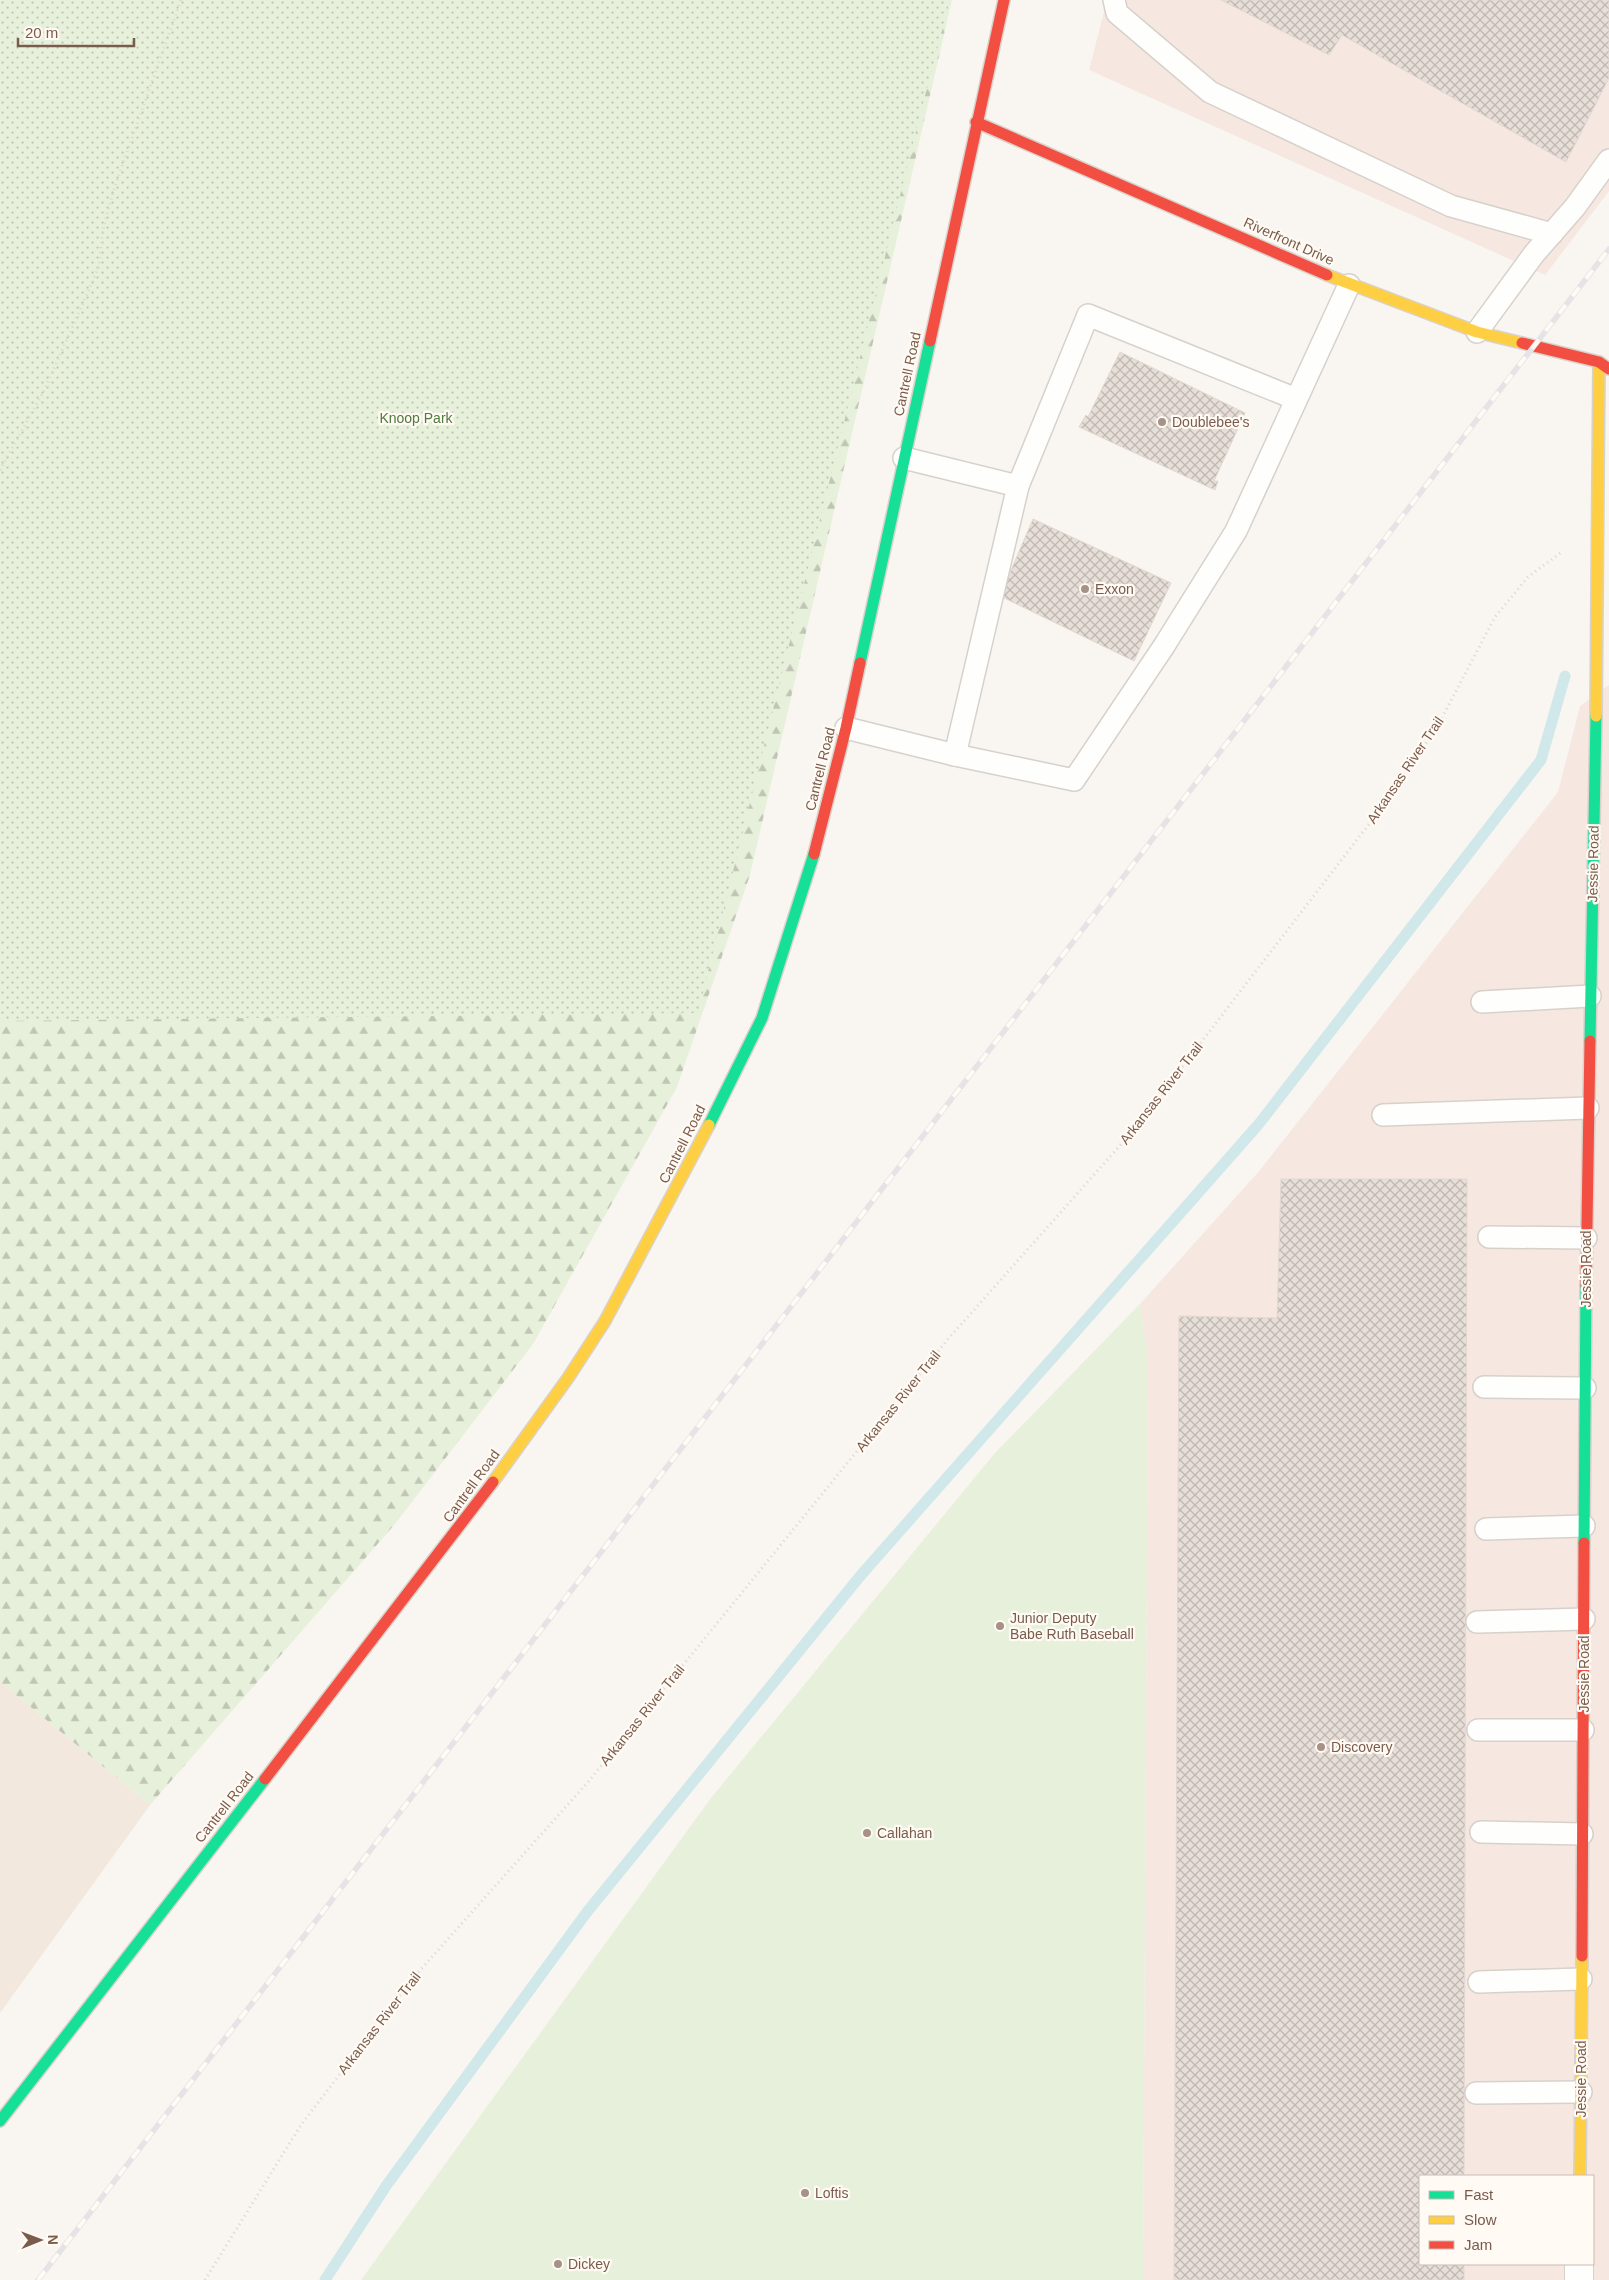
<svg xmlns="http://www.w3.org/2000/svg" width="1609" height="2280" font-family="Arial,sans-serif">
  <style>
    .residential { fill: #f2e8de }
    .commercial { fill: #f6e8e1; fill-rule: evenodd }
    .forest { fill: url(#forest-firs) }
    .park { fill: url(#park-dots) }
    .pitch { fill: #e7f0db }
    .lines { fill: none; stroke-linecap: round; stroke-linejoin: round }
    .stream { stroke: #d0e8ea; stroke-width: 11 }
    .building { fill: url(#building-cross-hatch); stroke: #e2d8d2 }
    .lane-casing { stroke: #d7d1cb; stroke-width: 24 }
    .street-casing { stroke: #d7d1cb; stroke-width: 30 }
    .fast-casing { stroke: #d9d2cb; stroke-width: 14 }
    .slow-casing { stroke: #d9d2cb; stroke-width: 14 }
    .jam-casing { stroke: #d9d2cb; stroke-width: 14 }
    .path { stroke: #dcd5d0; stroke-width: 3; stroke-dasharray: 1 4; stroke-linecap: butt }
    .lane { stroke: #fefefd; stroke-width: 21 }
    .street { stroke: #fefefd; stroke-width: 28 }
    .fast { stroke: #16e098; stroke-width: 11 }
    .slow { stroke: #ffcf43; stroke-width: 11 }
    .jam { stroke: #f24e42; stroke-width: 11 }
    .rail-casing { stroke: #e6e3e7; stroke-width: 5.5 }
    .rail { stroke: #fffaf3; stroke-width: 4; stroke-dasharray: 11; stroke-linecap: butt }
    .poi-dot { fill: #a69286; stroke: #fffaf3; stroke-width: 2 }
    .labels { text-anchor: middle; stroke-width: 4.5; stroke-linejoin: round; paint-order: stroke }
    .street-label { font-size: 14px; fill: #7a5c4d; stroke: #fffaf3 }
    .park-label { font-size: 14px; fill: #537a41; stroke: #fffaf3 }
    .poi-label { font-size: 14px; fill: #7a5c4d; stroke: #fffaf3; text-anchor: start }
  </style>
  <defs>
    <pattern id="forest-firs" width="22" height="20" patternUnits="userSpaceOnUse" patternTransform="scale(1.25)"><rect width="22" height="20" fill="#e7f0db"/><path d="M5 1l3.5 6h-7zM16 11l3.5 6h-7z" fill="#c0c6b4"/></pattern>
    <pattern id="park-dots" width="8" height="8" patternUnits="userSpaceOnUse" patternTransform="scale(1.25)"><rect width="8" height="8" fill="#e7f0db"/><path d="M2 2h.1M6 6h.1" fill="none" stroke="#c0c6b4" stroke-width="1.8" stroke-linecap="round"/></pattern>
    <pattern id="building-cross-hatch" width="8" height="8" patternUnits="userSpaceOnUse" patternTransform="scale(1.25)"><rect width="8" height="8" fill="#e6ded7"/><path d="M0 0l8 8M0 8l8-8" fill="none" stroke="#bfb7b1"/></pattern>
  </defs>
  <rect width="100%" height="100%" fill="#f9f5f0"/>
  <!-- residential -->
  <polygon class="residential" points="0,1682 150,1805 0,2013"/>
  <!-- commercial -->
  <g class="commercial">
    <polygon points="1107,0 1609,0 1609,191 1545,275 1089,70"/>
    <path d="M1609,685V2280H1143L1148,1357L1140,1304L1260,1170L1558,792L1580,706ZM1420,2176H1593V2264H1420Z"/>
  </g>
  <!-- forest -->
  <polygon class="forest" points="0,0 952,0 750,875 677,1087 533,1344 395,1524 150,1805 0,1682"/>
  <!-- park -->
  <polygon class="park" points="0,0 950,0 921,111 698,1013 0,1021"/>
  <!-- pitch -->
  <polygon class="pitch" points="1140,1304 1148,1357 1143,2280 361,2280 711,1798 995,1453"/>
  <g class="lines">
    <!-- stream -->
    <polyline class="stream" points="325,2280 386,2186 587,1912 861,1575 1258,1125 1541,760 1565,676"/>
  </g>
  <!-- building -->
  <g class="building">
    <polygon points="1221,0 1609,0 1609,78 1566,162 1342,35 1329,55"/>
    <polygon points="1120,352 1245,413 1214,481 1218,481 1215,490 1079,427 1086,415 1088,417"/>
    <polygon points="1033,519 1171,583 1134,661 1000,596"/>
    <polygon points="1281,1179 1467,1179 1464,2176 1420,2176 1420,2264 1464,2264 1464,2280 1174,2280 1179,1316 1277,1318"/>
  </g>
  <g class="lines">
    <!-- lane casing -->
    <g class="lane-casing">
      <g id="lane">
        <polyline points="1114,0 1117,13 1210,92 1451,206 1552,234"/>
        <polyline points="1477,332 1534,254 1575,207 1609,160"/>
        <polyline points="904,458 1018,486 955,755 1074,780 1164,646 1236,531 1349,285"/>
        <polyline points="1018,486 1088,315 1296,399"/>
        <polyline points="846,728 955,755"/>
        <polyline points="1482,1002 1590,996"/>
        <polyline points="1383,1115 1588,1108"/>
        <polyline points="1489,1237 1586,1238"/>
        <polyline points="1484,1387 1585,1388"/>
        <polyline points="1486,1529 1584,1526"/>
        <polyline points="1477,1622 1584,1619"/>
        <polyline points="1478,1730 1583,1730"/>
        <polyline points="1481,1832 1582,1834"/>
        <polyline points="1479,1982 1581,1979"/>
        <polyline points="1476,2093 1581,2092"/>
      </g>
    </g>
    <!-- street casing -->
    <g class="street-casing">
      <polyline id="street" points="1579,2280 1579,2264"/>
    </g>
    <!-- fast casing -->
    <g class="fast-casing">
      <g id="fast">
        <polyline points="860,663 930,341"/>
        <polyline points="1590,1041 1596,716"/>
        <polyline points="709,1125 762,1018 814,854"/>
        <polyline points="1584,1543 1586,1286"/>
        <polyline points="0,2121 265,1779"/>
      </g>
    </g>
    <!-- slow casing -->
    <g class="slow-casing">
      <g id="slow">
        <polyline points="1327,275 1477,332 1522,343"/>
        <polyline points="1596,716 1599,362"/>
        <polyline points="493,1482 568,1378 605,1321 709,1125"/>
        <polyline points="1580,2176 1582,1956"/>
      </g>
    </g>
    <!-- jam casing -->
    <g class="jam-casing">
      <g id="jam">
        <polyline points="976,122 1327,275"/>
        <polyline points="930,341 1004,0"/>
        <polyline points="1522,343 1599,362 1609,369"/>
        <polyline points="814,854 846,728 860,663"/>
        <polyline points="1586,1286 1590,1041"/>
        <polyline points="265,1779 493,1482"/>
        <polyline points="1582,1956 1584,1543"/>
      </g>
    </g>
    <!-- path -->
    <g class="path">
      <polyline points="0,470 45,389 99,267 103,229 114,189 181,0"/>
      <polyline points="205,2280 301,2125 414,1977 588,1782 949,1338 1132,1132 1386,802 1437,727 1495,617 1528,577 1563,551"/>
    </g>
    <!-- lane -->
    <use href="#lane" class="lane"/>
    <!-- street -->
    <use href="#street" class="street"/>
    <!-- fast -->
    <use href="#fast" class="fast"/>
    <!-- slow -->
    <use href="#slow" class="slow"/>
    <!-- jam -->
    <use href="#jam" class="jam"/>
    <!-- rail casing -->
    <g class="rail-casing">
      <polyline id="rail" points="38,2280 1609,249"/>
    </g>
    <!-- rail -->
    <use href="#rail" class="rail"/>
  </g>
  <!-- markers -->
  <g class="poi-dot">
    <circle cx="1162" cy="422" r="5"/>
    <circle cx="1085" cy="589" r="5"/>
    <circle cx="1000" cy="1626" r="5"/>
    <circle cx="1321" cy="1747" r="5"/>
    <circle cx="867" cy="1833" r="5"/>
    <circle cx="805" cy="2193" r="5"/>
    <circle cx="558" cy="2264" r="5"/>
  </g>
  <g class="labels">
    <!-- street labels -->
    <g class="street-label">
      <text transform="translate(1289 241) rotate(24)" y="5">Riverfront Drive</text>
      <text transform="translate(907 374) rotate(-78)" y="5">Cantrell Road</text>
      <text transform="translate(820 769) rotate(-76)" y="5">Cantrell Road</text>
      <text transform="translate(1405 770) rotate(-56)" y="5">Arkansas River Trail</text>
      <text transform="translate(1593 864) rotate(-89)" y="5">Jessie Road</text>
      <text transform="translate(1161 1093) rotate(-52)" y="5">Arkansas River Trail</text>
      <text transform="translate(682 1144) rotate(-63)" y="5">Cantrell Road</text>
      <text transform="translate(1586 1269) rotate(-90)" y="5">Jessie Road</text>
      <text transform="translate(898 1401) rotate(-51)" y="5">Arkansas River Trail</text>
      <text transform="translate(471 1486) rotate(-54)" y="5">Cantrell Road</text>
      <text transform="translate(1584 1674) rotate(-90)" y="5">Jessie Road</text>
      <text transform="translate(642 1715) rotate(-51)" y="5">Arkansas River Trail</text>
      <text transform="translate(224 1807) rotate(-52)" y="5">Cantrell Road</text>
      <text transform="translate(379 2023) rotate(-52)" y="5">Arkansas River Trail</text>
      <text transform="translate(1581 2079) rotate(-90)" y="5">Jessie Road</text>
    </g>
    <!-- park labels -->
    <g class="park-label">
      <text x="416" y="423">Knoop Park</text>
    </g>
    <!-- poi labels -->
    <g class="poi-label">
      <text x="1172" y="427">Doublebee's</text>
      <text x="1095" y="594">Exxon</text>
      <text x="1010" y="1623">Junior Deputy<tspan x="1010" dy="16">Babe Ruth Baseball</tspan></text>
      <text x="1331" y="1752">Discovery</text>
      <text x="877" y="1838">Callahan</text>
      <text x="815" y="2198">Loftis</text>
      <text x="568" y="2269">Dickey</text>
    </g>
  </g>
  <!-- legend -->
  <rect x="1419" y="2175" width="175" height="90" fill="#fffaf3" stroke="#cabbb1"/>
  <rect x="1429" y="2191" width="25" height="8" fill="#16e098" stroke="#cabbb1"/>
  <text x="1464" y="2200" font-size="15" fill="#7a5c4d">Fast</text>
  <rect x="1429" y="2216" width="25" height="8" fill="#ffcf43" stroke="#cabbb1"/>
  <text x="1464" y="2225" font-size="15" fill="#7a5c4d">Slow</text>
  <rect x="1429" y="2241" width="25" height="8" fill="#f24e42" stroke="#cabbb1"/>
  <text x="1464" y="2250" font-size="15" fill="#7a5c4d">Jam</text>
  <!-- north arrow -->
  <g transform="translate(40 2240) rotate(89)" stroke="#fffaf3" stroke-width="4" paint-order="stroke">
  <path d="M0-4L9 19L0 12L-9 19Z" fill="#7a5c4d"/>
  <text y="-8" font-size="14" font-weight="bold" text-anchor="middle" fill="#7a5c4d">N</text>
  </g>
  <!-- scale -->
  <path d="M18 38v8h116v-8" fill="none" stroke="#7a5c4d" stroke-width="2.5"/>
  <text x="25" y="38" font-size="15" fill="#7a5c4d" stroke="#fffaf3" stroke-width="4" paint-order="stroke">20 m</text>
</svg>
